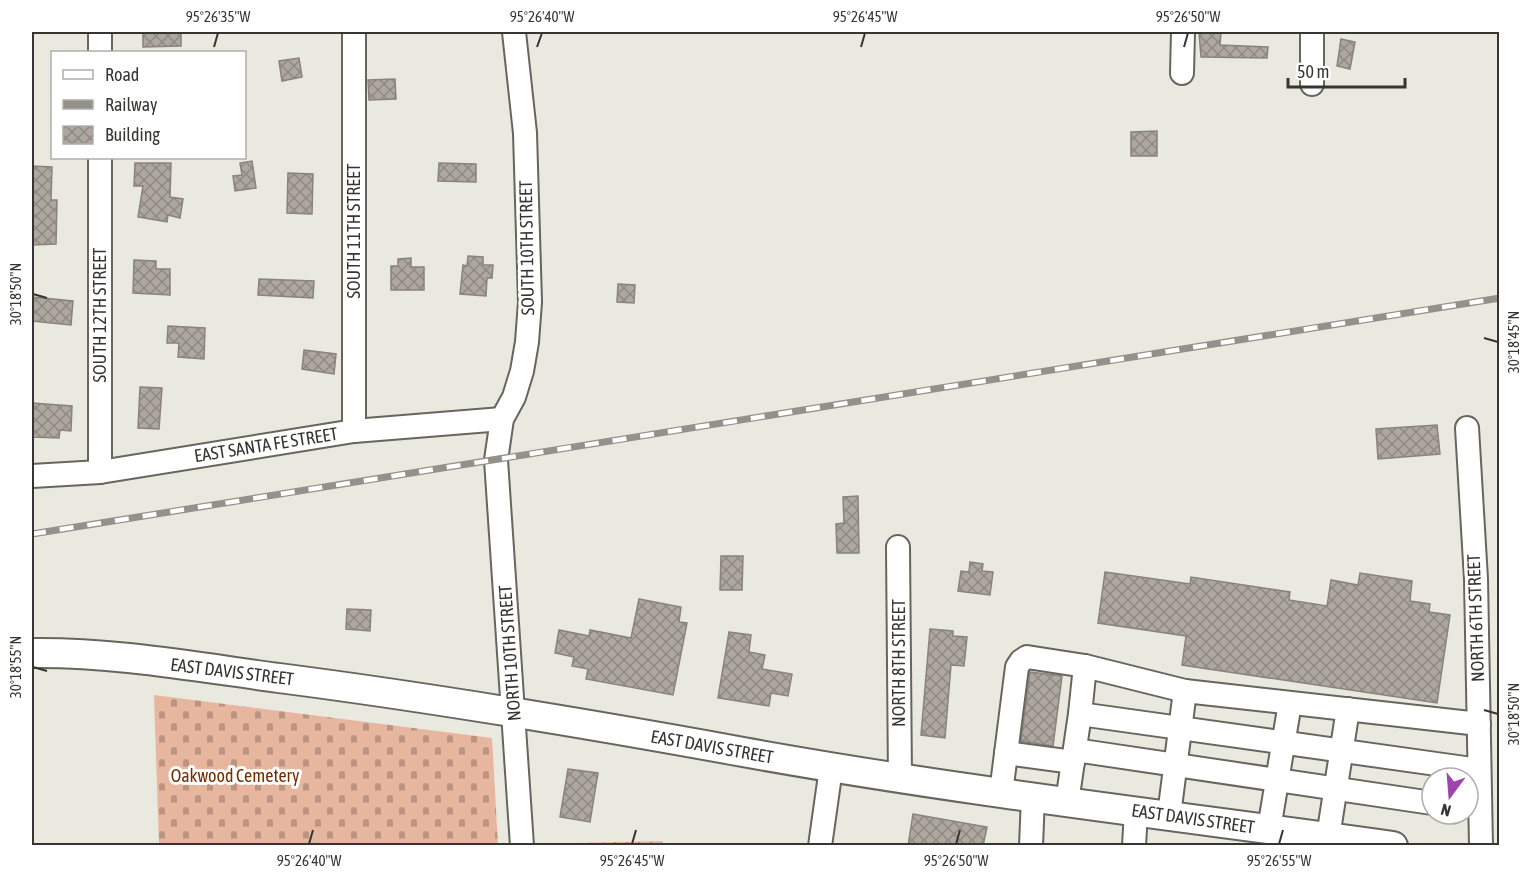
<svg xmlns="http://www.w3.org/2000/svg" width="1531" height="877" font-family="'Asap Condensed',sans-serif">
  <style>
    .cemetery { fill: url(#cemetery-stones) }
    .park { fill: url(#park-dots) }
    .building { fill: url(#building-cross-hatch); stroke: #89837b; stroke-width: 1.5 }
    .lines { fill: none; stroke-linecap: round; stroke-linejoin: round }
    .minor-casing { stroke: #67665e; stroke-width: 26 }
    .major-casing { stroke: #67665e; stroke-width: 32 }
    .minor { stroke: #fff; stroke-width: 22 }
    .major { stroke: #fff; stroke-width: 28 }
    .rail-casing { stroke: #92928b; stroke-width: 7 }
    .rail { stroke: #fff; stroke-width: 4.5; stroke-dasharray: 14; stroke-linecap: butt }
    .ticks { fill: none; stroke: #353531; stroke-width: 2 }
    .labels { text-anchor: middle; stroke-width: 6; stroke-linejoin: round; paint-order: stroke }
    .street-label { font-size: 18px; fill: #353531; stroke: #fff }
    .park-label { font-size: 18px; fill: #732d00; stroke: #fff }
    .neatline { fill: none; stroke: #353531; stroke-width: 2 }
    .ticks-label { font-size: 15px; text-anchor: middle; fill: #353531 }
  </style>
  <defs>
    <pattern id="cemetery-stones" width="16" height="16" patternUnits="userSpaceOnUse" patternTransform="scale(1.5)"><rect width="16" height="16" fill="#e7b69f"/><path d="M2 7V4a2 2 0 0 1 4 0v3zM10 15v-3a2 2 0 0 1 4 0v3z" fill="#bc9582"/></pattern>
    <pattern id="park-dots" width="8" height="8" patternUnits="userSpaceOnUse" patternTransform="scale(1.5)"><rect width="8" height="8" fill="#e7b69f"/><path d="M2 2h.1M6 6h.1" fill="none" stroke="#bc9582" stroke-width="1.8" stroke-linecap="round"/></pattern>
    <pattern id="building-cross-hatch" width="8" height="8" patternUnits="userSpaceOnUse" patternTransform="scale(1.5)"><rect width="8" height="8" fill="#ada79f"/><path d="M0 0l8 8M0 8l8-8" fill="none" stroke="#8e8982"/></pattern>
  </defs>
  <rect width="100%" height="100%" fill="#e9e9df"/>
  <!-- cemetery -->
  <polygon class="cemetery" points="154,695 492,738 498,845 159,845"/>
  <!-- park -->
  <polygon class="park" points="662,841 664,845 531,846 531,844"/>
  <!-- building -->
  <g class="building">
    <polygon points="143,32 181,32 181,46 143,47"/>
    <polygon points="1199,32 1221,32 1220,45 1268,47 1267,58 1201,57"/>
    <polygon points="1341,39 1355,42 1350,69 1337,66"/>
    <polygon points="299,58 302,77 282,81 279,61"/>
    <polygon points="395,79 396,99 369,100 368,80"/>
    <polygon points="1157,131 1157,156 1131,156 1131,132"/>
    <polygon points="252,161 256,188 235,191 233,176 242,175 240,163"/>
    <polygon points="135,163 171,163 170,197 183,199 180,218 168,215 167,222 138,217 143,186 134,186"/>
    <polygon points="439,163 476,164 476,182 438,181"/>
    <polygon points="32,166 52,167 51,200 57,200 56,244 32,245"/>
    <polygon points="288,173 313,174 312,214 287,213"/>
    <polygon points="468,256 483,257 483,265 493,265 492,278 487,278 486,296 460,294 463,265 467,266"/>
    <polygon points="411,258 411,267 424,267 424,290 391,290 391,266 398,266 398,259"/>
    <polygon points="134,260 156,261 156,269 170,269 170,295 133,293"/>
    <polygon points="259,279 314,281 313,298 258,295"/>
    <polygon points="618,284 635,285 634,303 617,302"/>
    <polygon points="32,297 73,301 71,325 32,321"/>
    <polygon points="168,326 205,328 204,359 178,357 179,343 167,343"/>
    <polygon points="304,350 336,354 334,374 302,369"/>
    <polygon points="140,387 162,388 159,429 138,428"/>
    <polygon points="32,403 72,406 71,431 60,430 59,438 32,437"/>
    <polygon points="1437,425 1440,454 1378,459 1376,429"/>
    <polygon points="858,496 859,553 837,553 836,524 844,523 843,497"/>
    <polygon points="721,556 743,556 742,590 720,590"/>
    <polygon points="970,562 983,564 982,571 993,572 990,595 958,591 961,571 969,572"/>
    <polygon points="1105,572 1190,584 1191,577 1290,592 1289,600 1327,606 1331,580 1358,585 1360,573 1412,581 1410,601 1430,604 1429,612 1450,615 1437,703 1182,665 1186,636 1098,623"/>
    <polygon points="639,599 681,607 679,622 687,623 673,695 586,679 588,669 572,666 574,657 555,653 559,630 589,636 590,630 631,638"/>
    <polygon points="347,609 371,610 370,631 346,629"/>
    <polygon points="930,629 953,631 953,636 967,637 964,666 951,665 945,738 921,735"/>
    <polygon points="729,632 751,635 749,652 765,655 762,669 792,674 788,696 771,693 769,706 718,698"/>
    <polygon points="1030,672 1062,676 1053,746 1021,741"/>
    <polygon points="568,769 598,773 590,822 560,817"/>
    <polygon points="913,814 987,827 983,846 908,846"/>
  </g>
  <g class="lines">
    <!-- minor casing -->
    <g class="minor-casing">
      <g id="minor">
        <polyline points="100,32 100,52"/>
        <polyline points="354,32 354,431"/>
        <polyline points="514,32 525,133 530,302 527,342 522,371 514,397 502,419 496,460 522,846"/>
        <polyline points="1312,32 1312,84"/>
        <polyline points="1182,73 1183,32"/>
        <polyline points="100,158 100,472"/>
        <polyline points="1467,428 1476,579 1481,846"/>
        <polyline points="32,476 100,472 354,431 502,419"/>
        <polyline points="898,547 900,779"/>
        <polyline points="1080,714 1479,770"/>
        <polyline points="1075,750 1432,803"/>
        <polyline points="1006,753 1073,762"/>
        <polyline points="1001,793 1017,667 1021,661 1027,657 1085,666"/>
        <polyline points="1067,802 1080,714 1085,666 1185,691 1479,724"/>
        <polyline points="1169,815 1185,691"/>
        <polyline points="1269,829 1290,703"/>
        <polyline points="1328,837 1348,709"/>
        <polyline points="820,846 831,768"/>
        <polyline points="1031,846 1033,797"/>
        <polyline points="1134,846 1136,811"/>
      </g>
    </g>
    <!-- major casing -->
    <g class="major-casing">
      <path id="major" d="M32,653C114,652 197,667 279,678C434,698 589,724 743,752C959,791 1176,816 1393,846"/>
    </g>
    <!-- minor -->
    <use href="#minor" class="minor"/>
    <!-- major -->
    <use href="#major" class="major"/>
    <!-- rail casing -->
    <g class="rail-casing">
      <polyline id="rail" points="32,534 1500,298"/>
    </g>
    <!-- rail -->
    <use href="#rail" class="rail"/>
  </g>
  <!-- ticks -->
  <path class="ticks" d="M214,47L218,33M537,47L542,33M861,47L865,33M1184,47L1188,33M33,294L47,298M1484,338L1498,342M33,667L47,671M1484,710L1498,714M309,844L313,830M632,844L636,830M956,844L960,830M1279,844L1283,830"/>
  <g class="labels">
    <!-- street labels -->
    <g class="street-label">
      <text transform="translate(354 231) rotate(-90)" y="6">SOUTH 11TH STREET</text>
      <text transform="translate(527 248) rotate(-91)" y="6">SOUTH 10TH STREET</text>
      <text transform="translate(100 315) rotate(-90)" y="6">SOUTH 12TH STREET</text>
      <text transform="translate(266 445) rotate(-9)" y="6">EAST SANTA FE STREET</text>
      <text transform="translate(1476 618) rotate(-92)" y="6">NORTH 6TH STREET</text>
      <text transform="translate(510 653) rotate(-94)" y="6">NORTH 10TH STREET</text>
      <text transform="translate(899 663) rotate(-90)" y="6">NORTH 8TH STREET</text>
      <text transform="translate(232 672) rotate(7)" y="6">EAST DAVIS STREET</text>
      <text transform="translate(712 747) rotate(10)" y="6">EAST DAVIS STREET</text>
      <text transform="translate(1193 819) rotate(8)" y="6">EAST DAVIS STREET</text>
    </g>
    <!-- park labels -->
    <g class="park-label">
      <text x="235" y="782">Oakwood Cemetery</text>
    </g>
  </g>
  <!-- border -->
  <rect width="1531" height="877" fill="none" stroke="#ffffff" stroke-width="66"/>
  <!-- legend -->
  <rect x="51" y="51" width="195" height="108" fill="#ffffff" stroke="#aeaead" stroke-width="1.5"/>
  <rect x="63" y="70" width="30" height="9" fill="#ffffff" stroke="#aeaead" stroke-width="1.5"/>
  <text x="105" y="81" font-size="18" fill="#353531">Road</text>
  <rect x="63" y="100" width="30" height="9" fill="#92928b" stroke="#aeaead" stroke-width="1.5"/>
  <text x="105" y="111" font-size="18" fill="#353531">Railway</text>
  <rect x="63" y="126" width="30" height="18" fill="url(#building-cross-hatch)" stroke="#aeaead" stroke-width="1.5"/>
  <text x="105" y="141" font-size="18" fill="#353531">Building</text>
  <!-- north arrow -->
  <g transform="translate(1450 796) rotate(196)"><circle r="28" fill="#ffffff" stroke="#aeaead" stroke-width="1.5"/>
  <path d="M0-4.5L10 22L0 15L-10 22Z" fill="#9f44af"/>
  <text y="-9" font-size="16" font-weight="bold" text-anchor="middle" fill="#353531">N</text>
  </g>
  <!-- scale -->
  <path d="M1288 78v9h117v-9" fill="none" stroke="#353531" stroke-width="3"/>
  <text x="1297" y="78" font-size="18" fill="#353531" stroke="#ffffff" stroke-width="4.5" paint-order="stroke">50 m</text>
  <rect x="33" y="33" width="1465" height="811" class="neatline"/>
  <g class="ticks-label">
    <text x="218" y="22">95°26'35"W</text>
    <text x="542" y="22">95°26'40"W</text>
    <text x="865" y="22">95°26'45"W</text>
    <text x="1188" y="22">95°26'50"W</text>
    <text transform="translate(16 294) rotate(-90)" y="5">30°18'50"N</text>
    <text transform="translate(1514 342) rotate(-90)" y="5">30°18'45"N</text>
    <text transform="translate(16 667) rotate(-90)" y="5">30°18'55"N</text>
    <text transform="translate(1514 714) rotate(-90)" y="5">30°18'50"N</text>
    <text x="309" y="866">95°26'40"W</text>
    <text x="632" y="866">95°26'45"W</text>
    <text x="956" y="866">95°26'50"W</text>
    <text x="1279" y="866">95°26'55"W</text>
  </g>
</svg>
